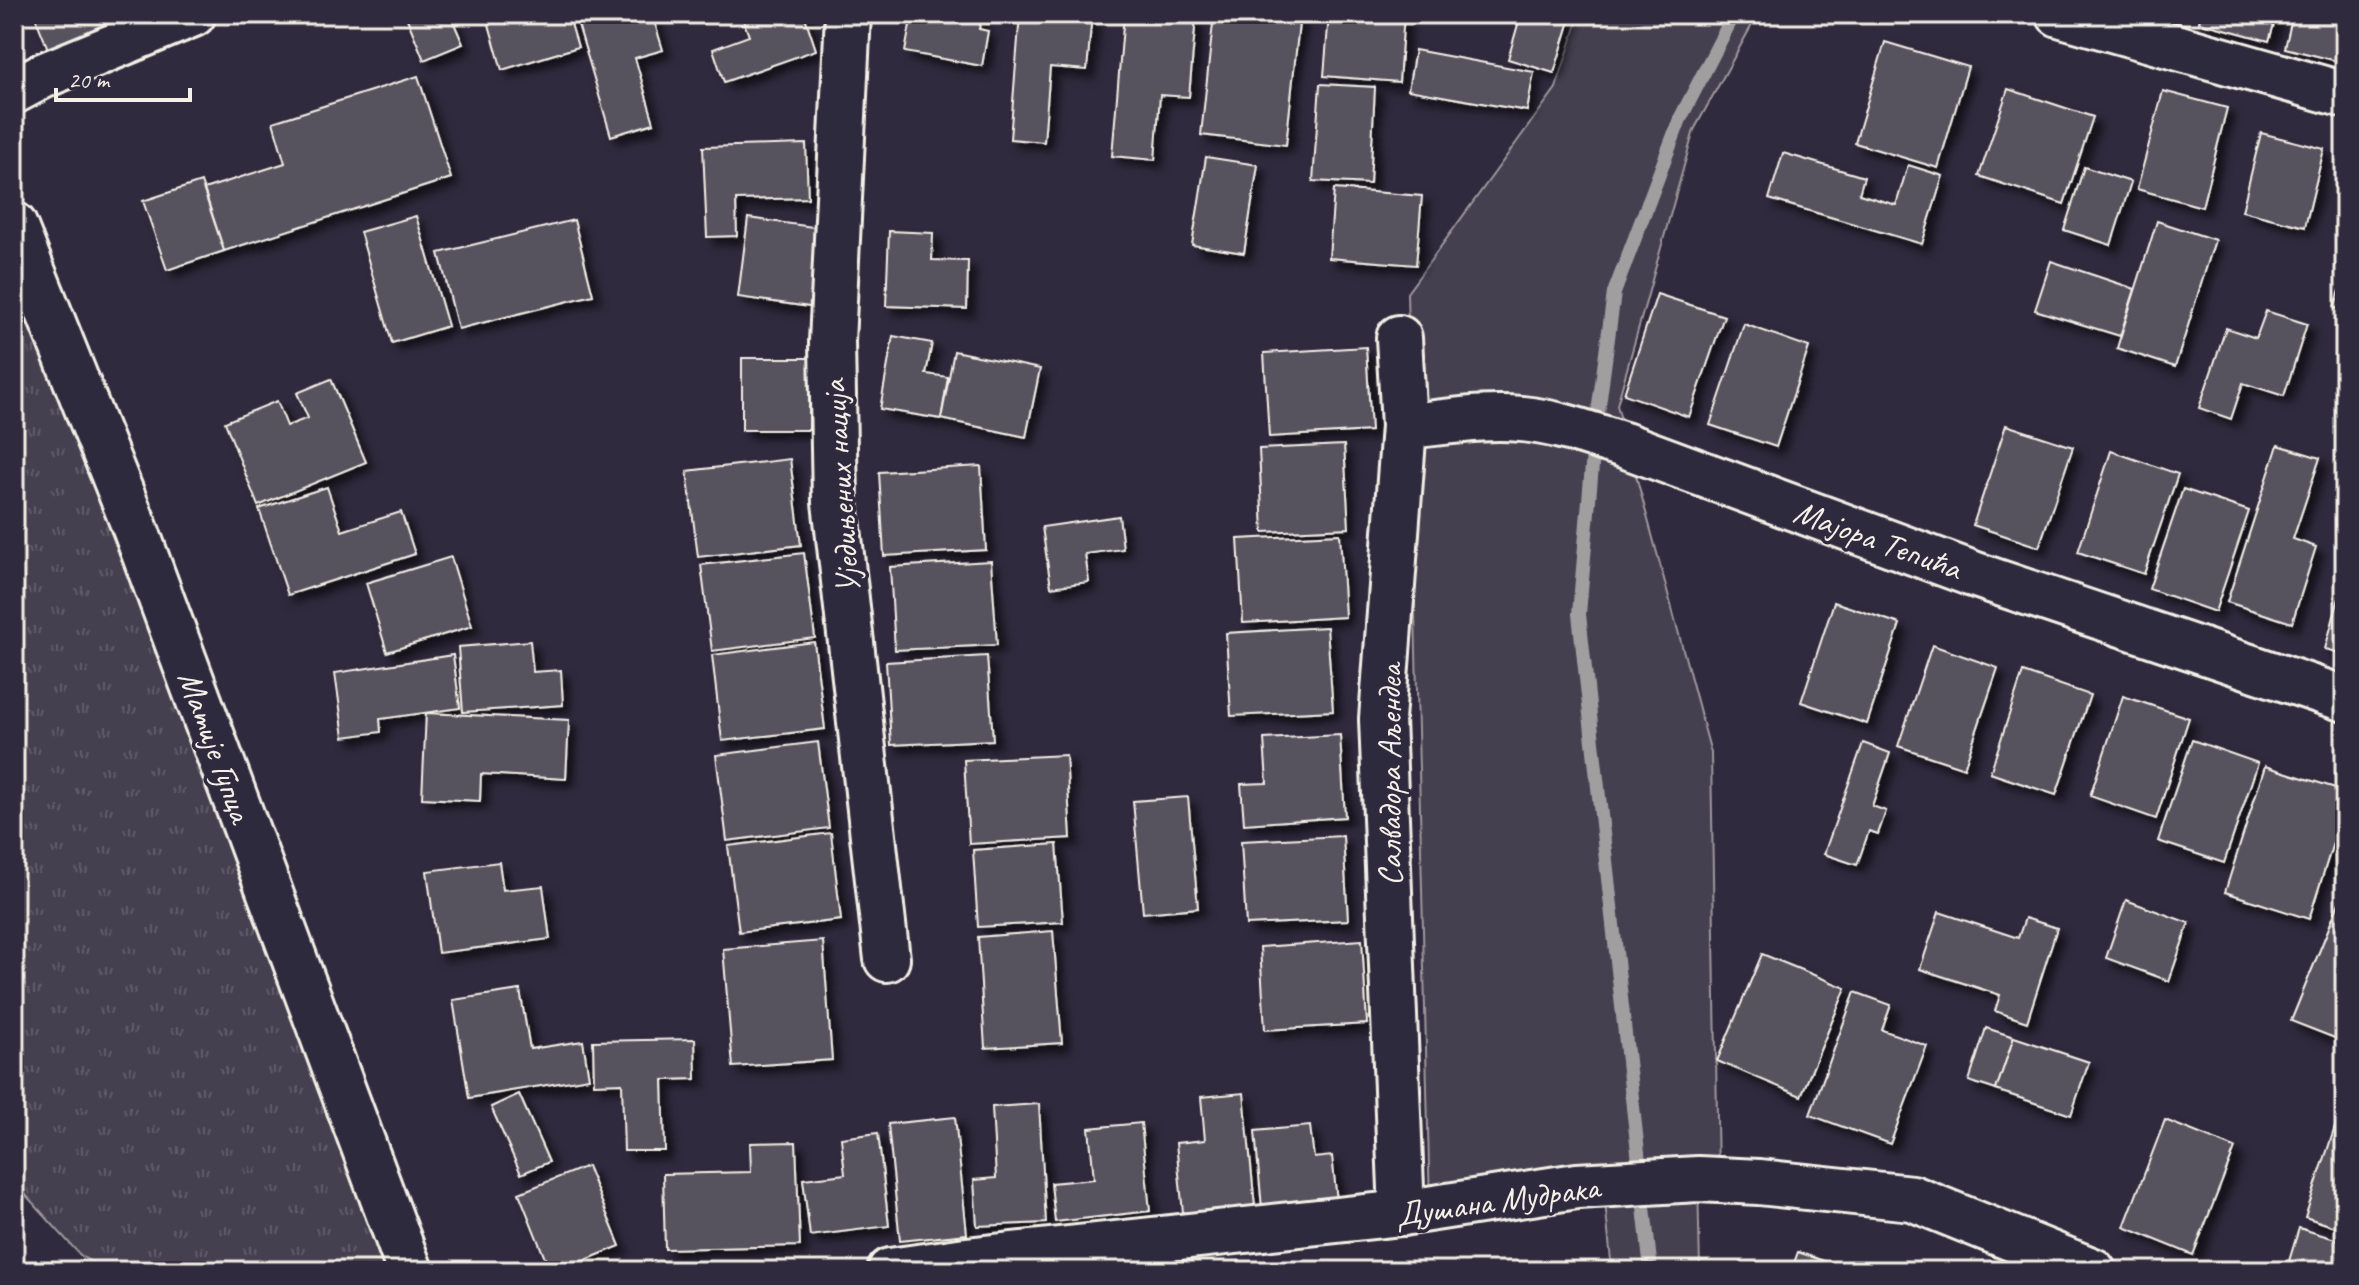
<svg xmlns="http://www.w3.org/2000/svg" width="2359" height="1285" font-family="Caveat,sans-serif">
  <style>
    .grass { fill: #454050; stroke: #9c989c; stroke-width: 2 }
    .park { fill: url(#park-tufts); stroke: #9c989c; stroke-width: 2 }
    .lines { fill: none; stroke-linecap: round; stroke-linejoin: round }
    .stream { stroke: #a19ea0; stroke-width: 14 }
    .building { fill: #56525f; stroke: #f4f1e8; stroke-width: 2; filter: url(#shadow) }
    .minor-casing { stroke: #f4f1e8; stroke-width: 50 }
    .major-casing { stroke: #f4f1e8; stroke-width: 50 }
    .minor { stroke: #2f2a3d; stroke-width: 44 }
    .major { stroke: #2f2a3d; stroke-width: 44 }
    .labels { text-anchor: middle; stroke-width: 7; stroke-linejoin: round; paint-order: stroke }
    .street-label { font-size: 34px; fill: #f4f1e8; stroke: #2f2a3d }
  </style>
  <defs>
    <pattern id="park-tufts" width="24" height="20" patternUnits="userSpaceOnUse" patternTransform="scale(2)"><rect width="24" height="20" fill="#454050"/><path d="M3 7l-1-3M5 7V3M7 7l1-3M15 17l-1-3M17 17v-4M19 17l1-3" fill="none" stroke="#605c69"/></pattern>
    <filter id="shadow"><feDropShadow dx="7" dy="7" stdDeviation="4" flood-color="#0009"/></filter>
  </defs>
  <rect width="100%" height="100%" fill="#2f2a3d"/>
  <filter id="ink" filterUnits="userSpaceOnUse"><feTurbulence type="fractalNoise" baseFrequency=".0125" numOctaves="2"/><feDisplacementMap in="SourceGraphic" scale="16" xChannelSelector="R" yChannelSelector="G"/><feConvolveMatrix kernelMatrix="1 2 1 2 8 2 1 2 1" color-interpolation-filters="sRGB"/></filter>
  <g filter="url(#ink)">
    <!-- grass -->
    <polygon class="grass" points="1580,14 1758,14 1694,130 1617,405 1711,753 1718,1178 1698,1179 1700,1271 1612,1271 1604,1192 1430,1208 1407,293 1556,88"/>
    <!-- park -->
    <polygon class="park" points="14,272 420,1271 107,1271 81,1256 14,1182"/>
    <g class="lines">
      <!-- stream -->
      <polyline class="stream" points="1651,1271 1579,614 1594,443 1614,293 1680,119 1734,14"/>
    </g>
    <!-- building -->
    <g class="building">
      <polygon points="34,14 127,14 132,26 52,59"/>
      <polygon points="405,14 450,14 463,44 424,60"/>
      <polygon points="486,14 568,14 578,47 502,70"/>
      <polygon points="575,14 652,14 663,50 635,58 654,123 611,136"/>
      <polygon points="741,14 804,14 816,50 724,82 713,49 749,36"/>
      <polygon points="912,14 982,14 979,29 988,31 982,66 905,52"/>
      <polygon points="1020,14 1092,14 1087,70 1050,67 1044,142 1010,139"/>
      <polygon points="1124,14 1196,17 1189,97 1160,95 1155,160 1112,156"/>
      <polygon points="1214,14 1300,14 1286,145 1201,135"/>
      <polygon points="1329,14 1404,14 1399,82 1324,76"/>
      <polygon points="1521,14 1572,14 1554,73 1508,59"/>
      <polygon points="2201,14 2277,14 2269,41 2199,22"/>
      <polygon points="2293,14 2345,14 2345,63 2285,48"/>
      <polygon points="1885,42 1968,67 1938,168 1855,143"/>
      <polygon points="1415,50 1534,72 1527,111 1408,90"/>
      <polygon points="418,76 451,178 224,251 204,189 285,163 273,122"/>
      <polygon points="1320,84 1375,87 1370,184 1313,181"/>
      <polygon points="2008,89 2093,117 2064,204 1979,176"/>
      <polygon points="2163,91 2227,108 2202,207 2137,189"/>
      <polygon points="2261,133 2324,149 2305,227 2242,211"/>
      <polygon points="806,144 808,198 736,200 737,236 707,237 703,147"/>
      <polygon points="1783,153 1864,177 1859,194 1896,205 1908,165 1943,176 1922,244 1769,199"/>
      <polygon points="1206,157 1258,165 1244,253 1192,245"/>
      <polygon points="2084,167 2131,182 2111,245 2064,230"/>
      <polygon points="201,182 224,251 167,270 143,201"/>
      <polygon points="1334,189 1422,196 1416,265 1329,258"/>
      <polygon points="416,216 448,326 392,343 360,232"/>
      <polygon points="748,218 835,230 824,309 738,297"/>
      <polygon points="574,220 593,295 458,329 439,253"/>
      <polygon points="2157,221 2215,240 2175,367 2117,348"/>
      <polygon points="889,231 933,233 932,260 968,261 967,309 886,306"/>
      <polygon points="2051,261 2135,289 2120,336 2035,310"/>
      <polygon points="2345,276 2345,312 2334,308"/>
      <polygon points="1657,294 1724,316 1689,417 1624,394"/>
      <polygon points="2266,311 2307,324 2284,396 2243,383 2231,419 2199,408 2226,328 2256,338"/>
      <polygon points="1744,324 1809,347 1776,447 1710,425"/>
      <polygon points="893,336 932,343 926,374 948,377 941,419 880,409"/>
      <polygon points="1366,347 1371,431 1269,437 1264,353"/>
      <polygon points="954,351 1040,369 1026,437 941,419"/>
      <rect x="742" y="358" width="67" height="72"/>
      <polygon points="331,379 366,462 258,506 225,422 277,401 287,426 308,418 297,393"/>
      <polygon points="2006,425 2073,447 2039,547 1973,525"/>
      <polygon points="1344,445 1349,528 1263,532 1259,449"/>
      <polygon points="2278,445 2320,458 2293,539 2316,547 2292,623 2227,602"/>
      <polygon points="2111,451 2178,474 2144,574 2078,552"/>
      <polygon points="790,459 801,545 698,557 687,471"/>
      <polygon points="981,466 986,550 884,556 879,472"/>
      <polygon points="327,487 342,531 401,512 415,554 288,595 259,509"/>
      <polygon points="2183,489 2249,511 2215,612 2149,589"/>
      <polygon points="1119,516 1123,549 1085,554 1089,582 1051,587 1042,527"/>
      <polygon points="1340,534 1345,617 1243,623 1238,539"/>
      <polygon points="804,553 815,638 712,651 701,565"/>
      <polygon points="451,557 472,626 387,652 366,583"/>
      <polygon points="991,561 997,645 895,650 890,567"/>
      <polygon points="2345,576 2345,654 2325,649"/>
      <polygon points="1834,602 1900,624 1867,724 1801,702"/>
      <polygon points="1327,627 1333,711 1231,716 1226,633"/>
      <polygon points="530,641 533,672 561,670 563,705 463,712 458,647"/>
      <polygon points="814,642 825,729 722,741 712,655"/>
      <polygon points="1932,645 1998,668 1964,768 1898,746"/>
      <polygon points="453,655 460,708 380,719 381,732 344,737 335,673"/>
      <polygon points="987,656 993,740 891,745 886,662"/>
      <polygon points="2023,672 2090,695 2056,795 1990,773"/>
      <polygon points="2123,696 2189,718 2156,819 2090,796"/>
      <polygon points="426,713 569,720 566,779 481,774 480,801 422,798"/>
      <polygon points="1340,735 1345,817 1244,824 1241,784 1267,783 1264,739"/>
      <polygon points="2192,740 2258,763 2224,863 2158,841"/>
      <polygon points="818,742 829,828 727,841 716,755"/>
      <polygon points="1863,743 1890,753 1872,806 1886,811 1878,834 1869,831 1857,865 1824,854"/>
      <polygon points="1066,755 1071,838 969,844 964,760"/>
      <polygon points="2265,766 2345,791 2345,805 2309,919 2225,892"/>
      <polygon points="1188,797 1198,908 1143,913 1133,801"/>
      <polygon points="831,833 841,920 739,932 728,846"/>
      <polygon points="1343,836 1348,920 1246,925 1241,841"/>
      <polygon points="1057,844 1063,922 978,927 973,850"/>
      <polygon points="499,862 503,890 543,886 550,939 438,953 427,871"/>
      <polygon points="2345,888 2345,1002 2343,1007 2345,1008 2345,1042 2291,1021"/>
      <polygon points="2126,900 2189,923 2169,981 2106,958"/>
      <polygon points="1939,912 2018,938 2025,918 2057,928 2027,1022 1995,1011 2000,995 1920,969"/>
      <polygon points="1053,931 1062,1043 985,1048 978,937"/>
      <polygon points="1362,940 1367,1024 1265,1030 1260,947"/>
      <polygon points="823,941 832,1060 733,1067 723,949"/>
      <polygon points="1762,954 1846,988 1801,1096 1717,1061"/>
      <polygon points="520,990 530,1049 583,1041 589,1078 469,1098 453,1000"/>
      <polygon points="1855,992 1891,1005 1882,1030 1927,1046 1890,1144 1810,1115"/>
      <polygon points="1986,1028 2014,1037 1996,1090 1969,1081"/>
      <polygon points="2014,1037 2089,1062 2071,1115 1996,1090"/>
      <polygon points="695,1039 696,1079 663,1080 665,1151 624,1151 622,1083 594,1084 593,1041"/>
      <polygon points="1244,1093 1255,1207 1183,1213 1176,1143 1205,1140 1201,1097"/>
      <polygon points="519,1094 549,1162 521,1174 491,1107"/>
      <polygon points="2344,1100 2345,1101 2345,1230 2305,1217"/>
      <polygon points="1039,1104 1046,1223 977,1226 974,1180 996,1178 992,1107"/>
      <polygon points="955,1117 967,1234 900,1241 888,1124"/>
      <polygon points="2165,1120 2235,1148 2193,1255 2124,1227"/>
      <polygon points="1141,1123 1150,1211 1055,1222 1051,1183 1094,1179 1089,1128"/>
      <polygon points="1310,1126 1314,1158 1332,1156 1337,1201 1262,1208 1255,1131"/>
      <polygon points="878,1133 889,1226 810,1236 803,1179 845,1174 841,1138"/>
      <polygon points="796,1142 800,1246 665,1249 663,1174 751,1172 750,1143"/>
      <polygon points="587,1166 620,1246 559,1271 550,1271 519,1193"/>
      <polygon points="2299,1228 2345,1242 2345,1271 2286,1271"/>
      <polygon points="1798,1252 1853,1271 1791,1271"/>
    </g>
    <g class="lines">
      <!-- minor casing -->
      <g class="minor-casing">
        <g id="minor">
          <polyline points="848,14 832,342 835,502 887,959"/>
          <polyline points="2059,14 2345,95"/>
          <polyline points="14,91 42,76 193,14"/>
          <polyline points="1399,338 1404,426 1382,719 1402,1213"/>
          <path d="M1404,426C1443,423 1483,415 1522,419C1557,422 1591,435 1624,445L1973,574L2345,699"/>
          <polyline points="890,1271 966,1260 1402,1213 1577,1186 1698,1179 1759,1182 1912,1198 2093,1271"/>
        </g>
      </g>
      <!-- major casing -->
      <g class="major-casing">
        <polyline id="major" points="14,225 135,528 410,1271"/>
      </g>
      <!-- minor -->
      <use href="#minor" class="minor"/>
      <!-- major -->
      <use href="#major" class="major"/>
    </g>
  </g>
  <g class="labels">
    <!-- street labels -->
    <g class="street-label">
      <text transform="translate(840 487) rotate(-94)" y="12">Уједињених нација</text>
      <text transform="translate(1878 539) rotate(20)" y="12">Мајора Тепића</text>
      <text transform="translate(216 746) rotate(70)" y="12">Матије Гупца</text>
      <text transform="translate(1389 775) rotate(-90)" y="12">Салвадора Аљендеа</text>
      <text transform="translate(1497 1200) rotate(-8)" y="12">Душана Мудрака</text>
    </g>
  </g>
  <!-- margin -->
  <rect width="2359" height="1285" fill="none" stroke="#2f2a3d" stroke-width="48"/>
  <rect x="24" y="24" width="2311" height="1237" fill="none" stroke="#f4f1e8" stroke-width="3" filter="url(#ink)"/>
  <!-- scale -->
  <path d="M56 88v12h134v-12" fill="none" stroke="#f4f1e8" stroke-width="4"/>
  <text x="68" y="88" font-size="24" fill="#f4f1e8" stroke="#2f2a3d" stroke-width="6" paint-order="stroke">20 m</text>
</svg>
